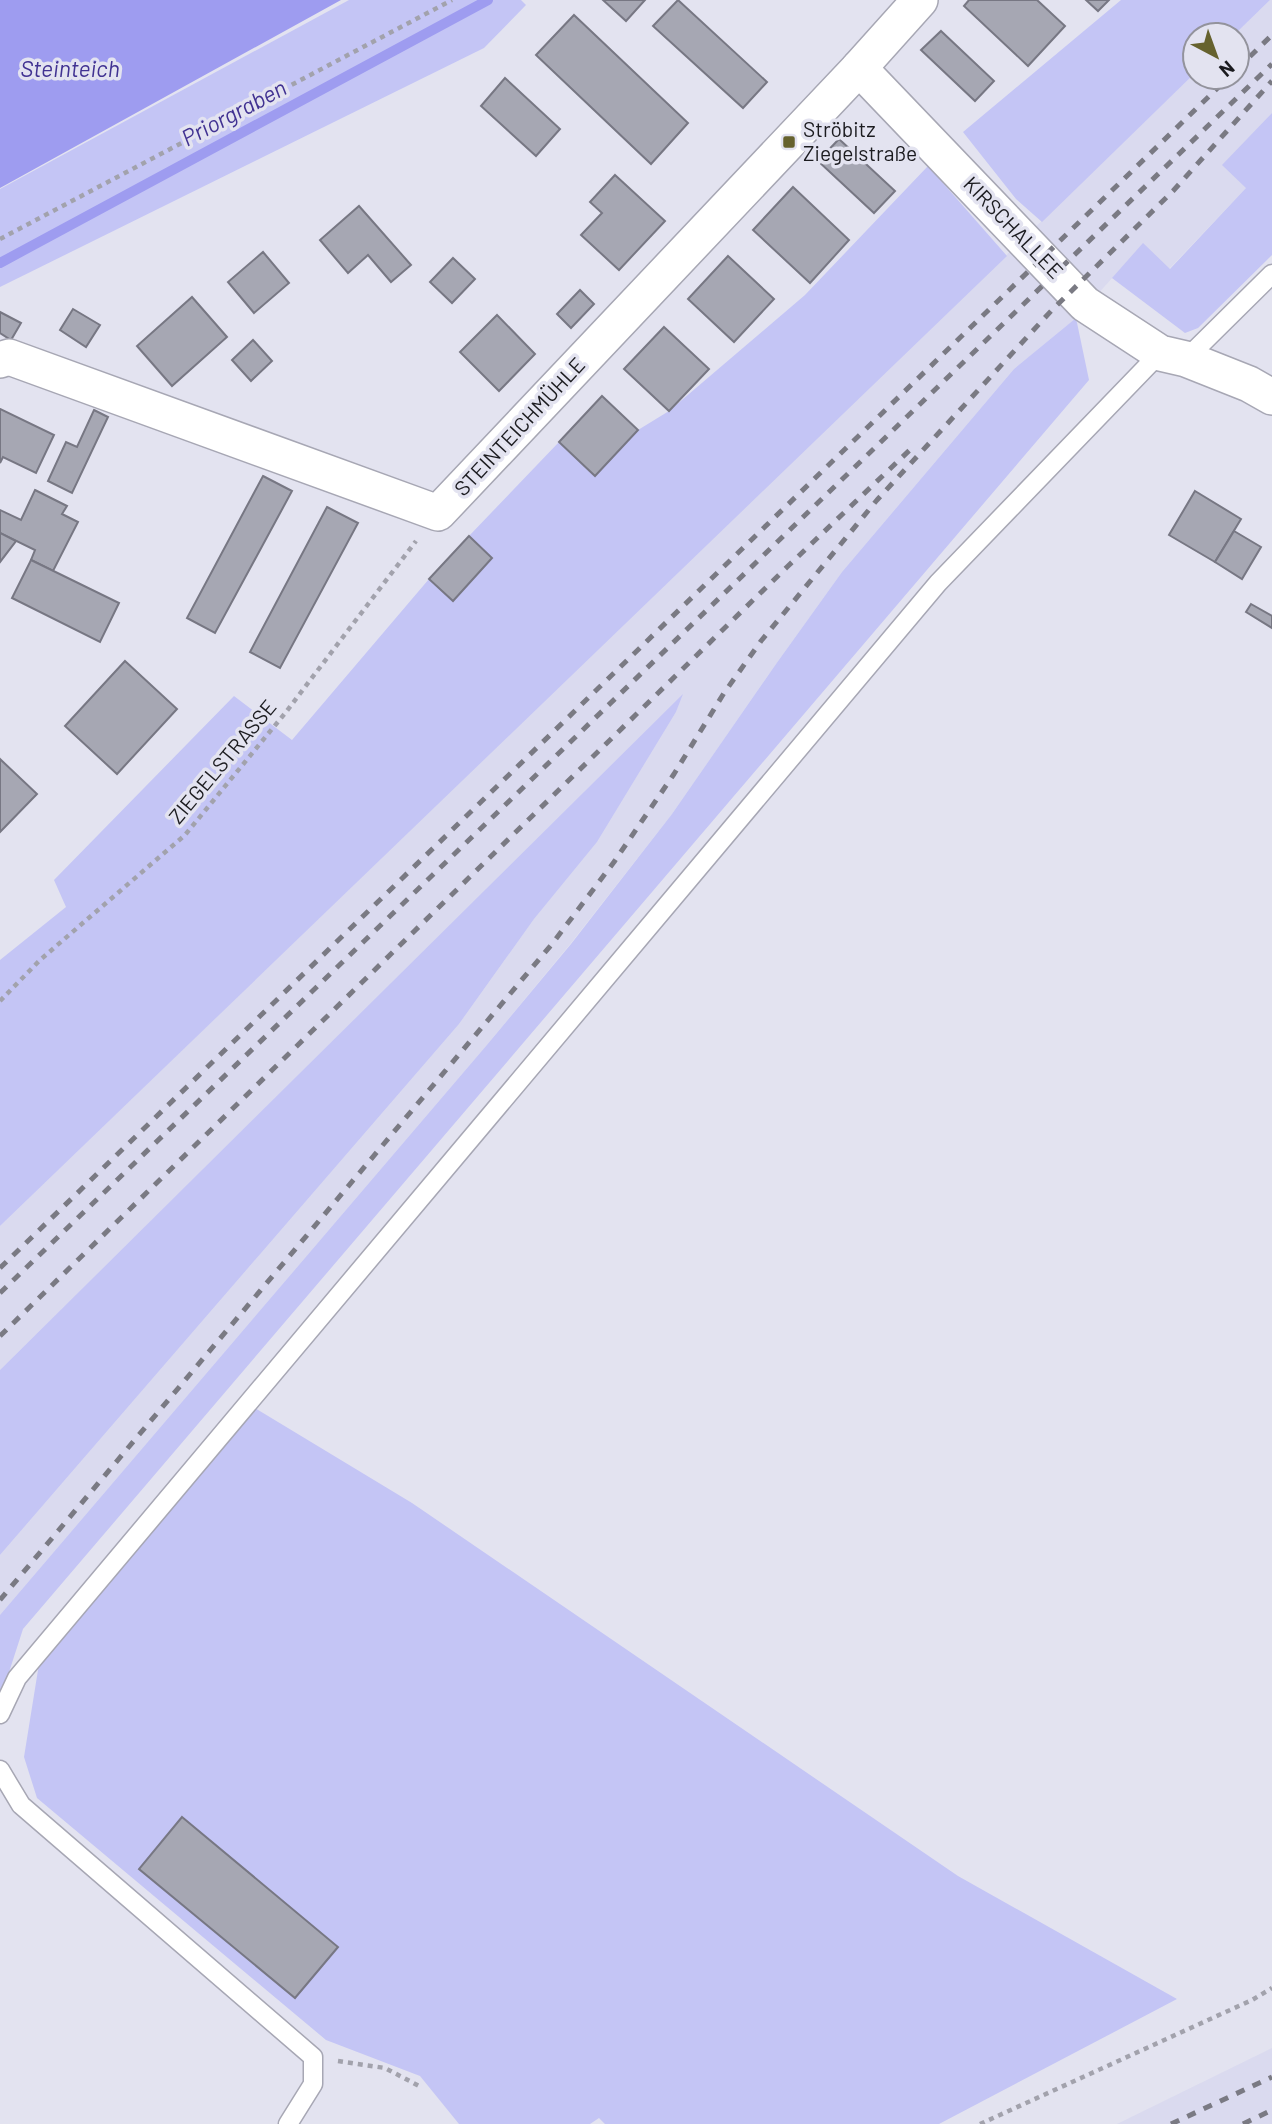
<svg xmlns="http://www.w3.org/2000/svg" width="1272" height="2124" font-family="Barlow,sans-serif">
  <style>
    .built { fill: #dadaef }
    .green { fill: #c4c5f5 }
    .water { fill: #9e9cf0 }
    .lines { fill: none; stroke-linecap: round; stroke-linejoin: round }
    .stream { stroke: #9e9cf0; stroke-width: 10 }
    .building { fill: #a6a7b3; stroke: #777783; stroke-width: 2 }
    .service-casing { stroke: #a7a7b4; stroke-width: 21 }
    .minor-casing { stroke: #a7a7b4; stroke-width: 38 }
    .path { stroke: #a2a2ac; stroke-width: 4.5; stroke-dasharray: 5 5; stroke-linecap: butt }
    .service { stroke: #fff; stroke-width: 18 }
    .minor { stroke: #fff; stroke-width: 35 }
    .rail { stroke: #7a7a83; stroke-width: 5; stroke-dasharray: 9 9; stroke-linecap: butt }
    .poi-dot { fill: #66622e; stroke: #e3e3f0; stroke-width: 2.5 }
    .labels { text-anchor: middle; stroke-width: 7; stroke-linejoin: round; paint-order: stroke }
    .poi-label { font-size: 21px; fill: #1b1b1f; stroke: #e3e3f0; text-anchor: start }
    .street-label { font-size: 21px; fill: #1b1b1f; stroke: #e3e3f0 }
    .water-label { font-size: 23px; font-style: italic; fill: #413292; stroke: #e3e3f0 }
  </style>
  <rect width="100%" height="100%" fill="#e3e3f0"/>
  <!-- built -->
  <g class="built">
    <polygon points="1270,0 1272,0 1272,113 1251,137 1246,188 1169,269 1143,244 1076,318 1014,369 842,572 776,664 672,814 571,943 486,1046 0,1615 0,1555 459,1024 534,919 597,842 676,712 682,696 0,1370 0,1226 1195,73 1195,77 1237,77 1237,35 1234,35"/>
    <polygon points="1272,2048 1272,2124 1117,2124"/>
  </g>
  <!-- green -->
  <g class="green">
    <polygon points="349,0 521,0 526,5 484,48 0,287 0,189"/>
    <polygon points="1121,0 1270,0 1234,35 1195,35 1195,73 1042,222 1016,199 963,132"/>
    <polygon points="1272,113 1272,255 1198,328 1185,333 1112,278 1143,243 1170,269 1246,188 1222,165"/>
    <polygon points="928,166 1007,256 0,1226 0,960 66,907 54,880 234,696 292,740 429,579 453,600 491,558 469,536 559,442 595,475 638,430 669,411 805,295"/>
    <polygon points="1076,318 1089,380 23,1629 0,1700 0,1615 486,1046 571,944 672,814 776,664 842,572 1014,369"/>
    <polygon points="683,694 676,712 597,842 534,919 459,1024 0,1555 0,1370"/>
    <polygon points="245,1402 412,1503 958,1876 1177,1999 939,2124 605,2124 599,2118 590,2124 459,2124 420,2076 326,2040 37,1798 24,1757 43,1639"/>
  </g>
  <!-- water -->
  <polygon class="water" points="0,0 341,0 0,188"/>
  <g class="lines">
    <!-- stream -->
    <polyline class="stream" points="0,263 488,0"/>
  </g>
  <!-- building -->
  <g class="building">
    <polygon points="603,0 645,0 626,21"/>
    <polygon points="678,0 767,82 743,108 653,26"/>
    <polygon points="969,0 1037,0 1065,26 1028,66 964,6"/>
    <polygon points="1086,0 1109,0 1098,11"/>
    <polygon points="574,15 688,123 651,164 536,55"/>
    <polygon points="941,31 994,81 975,101 921,50"/>
    <polygon points="505,78 560,129 536,156 481,106"/>
    <polygon points="839,139 895,191 874,213 818,161"/>
    <polygon points="615,175 665,221 619,270 581,235 602,213 590,202"/>
    <polygon points="793,187 849,240 810,283 753,230"/>
    <polygon points="359,206 411,265 391,282 368,255 348,273 320,240"/>
    <polygon points="263,252 289,283 254,313 228,282"/>
    <polygon points="728,256 774,299 734,342 688,299"/>
    <polygon points="453,258 475,279 452,303 430,282"/>
    <polygon points="580,290 594,304 571,328 557,314"/>
    <polygon points="192,297 227,337 172,386 137,346"/>
    <polygon points="73,309 100,325 86,347 60,330"/>
    <polygon points="0,312 21,323 11,340 0,333"/>
    <polygon points="497,315 535,354 499,391 460,352"/>
    <polygon points="664,327 709,369 669,411 624,369"/>
    <polygon points="253,340 272,361 251,381 232,360"/>
    <polygon points="602,396 638,430 595,476 559,442"/>
    <polygon points="0,409 54,435 36,473 3,457 0,463"/>
    <polygon points="94,410 108,417 72,493 48,481 66,442 77,447"/>
    <polygon points="263,476 292,491 215,633 187,618"/>
    <polygon points="35,490 67,506 62,514 78,522 53,571 31,560 35,550 0,533 0,510 21,520"/>
    <polygon points="1195,491 1241,519 1215,562 1169,535"/>
    <polygon points="327,507 358,523 280,668 250,652"/>
    <polygon points="1234,531 1261,547 1242,579 1215,562"/>
    <polygon points="0,533 16,541 0,562"/>
    <polygon points="469,536 492,558 453,601 429,579"/>
    <polygon points="31,560 119,603 100,642 12,598"/>
    <polygon points="1251,604 1272,616 1272,628 1246,612"/>
    <polygon points="125,661 177,709 117,774 65,726"/>
    <polygon points="0,759 37,794 0,832"/>
    <polygon points="182,1817 338,1947 295,1998 139,1869"/>
  </g>
  <g class="lines">
    <!-- service casing -->
    <g class="service-casing">
      <g id="service">
        <polyline points="1186,359 1272,274"/>
        <polyline points="0,1714 17,1678 938,583 1160,353"/>
        <polyline points="0,1770 21,1805 313,2057 313,2084 288,2124"/>
      </g>
    </g>
    <!-- minor casing -->
    <g class="minor-casing">
      <g id="minor">
        <polyline points="859,68 1085,304 1160,353 1186,359 1249,384 1272,397"/>
        <polyline points="0,360 9,357 438,513 859,68 920,0"/>
      </g>
    </g>
    <!-- path -->
    <g class="path">
      <polyline points="0,239 452,0"/>
      <polyline points="0,1001 40,960 185,835 286,712 416,541"/>
      <polyline points="338,2061 385,2068 419,2086"/>
      <polyline points="980,2124 1252,2000 1272,1988"/>
    </g>
    <!-- service -->
    <use href="#service" class="service"/>
    <!-- minor -->
    <use href="#minor" class="minor"/>
    <!-- rail -->
    <g class="rail">
      <polyline points="1237,69 1272,35"/>
      <polyline points="0,1268 1229,77"/>
      <polyline points="0,1293 1272,64"/>
      <polyline points="0,1336 787,567 915,445"/>
      <polyline points="0,1600 552,944 614,862 674,774 724,693 761,641 877,500 1052,310 1173,191 1272,81"/>
      <polyline points="1171,2124 1272,2077"/>
      <polyline points="1243,2124 1272,2110"/>
    </g>
  </g>
  <!-- markers -->
  <rect class="poi-dot" x="782" y="135" width="14" height="14" rx="3.5"/>
  <g class="labels">
    <!-- poi labels -->
    <g class="poi-label">
      <text x="803" y="137">Ströbitz<tspan x="803" dy="24">Ziegelstraße</tspan></text>
    </g>
    <!-- street labels -->
    <g class="street-label">
      <text transform="translate(1013 228) rotate(46)" y="7">KIRSCHALLEE</text>
      <text transform="translate(520 427) rotate(-47)" y="7">STEINTEICHMÜHLE</text>
      <text transform="translate(223 762) rotate(-50)" y="7">ZIEGELSTRASSE</text>
    </g>
    <!-- water labels -->
    <g class="water-label">
      <text x="70" y="77">Steinteich</text>
      <text transform="translate(234 113) rotate(-28)" y="8">Priorgraben</text>
    </g>
  </g>
  <!-- north arrow -->
  <g transform="translate(1216 56) rotate(139)"><circle r="33" fill="#e3e3f0" stroke="#93939c" stroke-width="2"/>
  <path d="M0-5L12 26L0 18L-12 26Z" fill="#66622e"/>
  <text y="-10" font-size="19" font-weight="bold" text-anchor="middle" fill="#1b1b1f">N</text>
  </g>
</svg>
